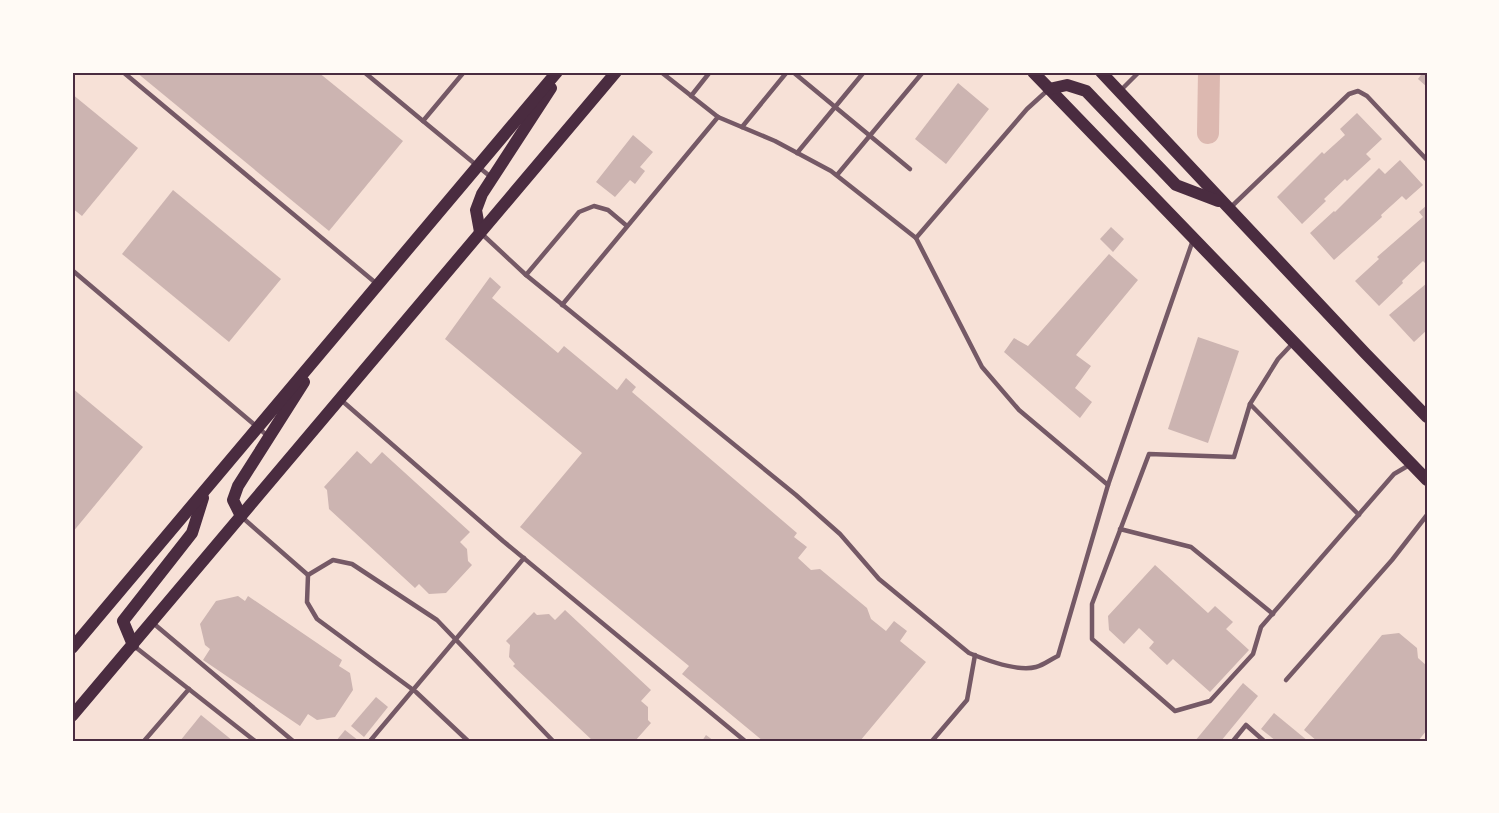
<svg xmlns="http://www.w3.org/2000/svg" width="1499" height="813" font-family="'DM Sans',sans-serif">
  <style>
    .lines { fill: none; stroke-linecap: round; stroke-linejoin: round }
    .canal { stroke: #dcb8b0; stroke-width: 22 }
    .building { fill: #ccb4b1 }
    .service { stroke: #755966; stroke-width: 4.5 }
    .secondary { stroke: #4a2c40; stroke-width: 12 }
    .neatline { fill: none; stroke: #4a2c40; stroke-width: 2 }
  </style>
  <rect width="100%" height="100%" fill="#f7e1d7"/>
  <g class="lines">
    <!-- canal -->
    <polyline class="canal" points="1208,133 1209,72"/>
  </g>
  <!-- building -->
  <g class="building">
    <polygon points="136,72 318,72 403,141 329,231"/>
    <polygon points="1423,72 1427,72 1427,87 1418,79"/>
    <polygon points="958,83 989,109 946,164 915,139"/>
    <polygon points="72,94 138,148 82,216 72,208"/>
    <polygon points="1357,113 1382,139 1366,154 1371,159 1347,181 1345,179 1324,199 1326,201 1302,224 1277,197 1322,152 1324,154 1345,135 1340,129"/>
    <polygon points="633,135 653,152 640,167 645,171 635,184 630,180 615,197 596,182"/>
    <polygon points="1400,160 1423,185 1406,200 1402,196 1381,215 1382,217 1334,260 1310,233 1334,211 1335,212 1379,168 1385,174"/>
    <polygon points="173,190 281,279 229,342 122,254"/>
    <polygon points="1427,205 1427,261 1425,263 1423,261 1402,281 1403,283 1379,306 1355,281 1379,259 1377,257 1423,217 1419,212"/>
    <polygon points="1111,227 1124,239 1113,252 1100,239"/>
    <polygon points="1109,254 1138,280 1076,355 1091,366 1075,388 1092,402 1080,418 1004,352 1014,338 1028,346"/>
    <polygon points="490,277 501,287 492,298 558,353 564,346 617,390 626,378 636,387 632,392 797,533 794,537 807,547 798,558 811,570 820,569 867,608 871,619 886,631 894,621 907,631 900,641 926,662 860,741 763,741 682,674 689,666 520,527 582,453 445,339"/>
    <polygon points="1427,283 1427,330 1414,342 1389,315"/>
    <polygon points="1198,337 1239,351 1208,443 1168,429"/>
    <polygon points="72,388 143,447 72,533"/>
    <polygon points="357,451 371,464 382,452 470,532 460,542 467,549 468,561 472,565 446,593 429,594 419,584 415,588 329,509 327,490 324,487"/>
    <polygon points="1155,565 1208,613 1215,606 1233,622 1226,629 1249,650 1210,692 1173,659 1167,665 1149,648 1154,642 1139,628 1124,644 1109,630 1108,616"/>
    <polygon points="238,596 245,601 248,596 342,660 339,666 350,673 353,690 335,717 317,720 308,714 300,726 203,660 210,649 205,645 200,624 216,601"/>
    <polygon points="565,610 651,690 641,701 648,707 648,720 651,723 635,741 593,741 513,666 515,664 509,657 510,645 506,641 534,612 537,615 549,614 555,620"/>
    <polygon points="1399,633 1417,648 1418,658 1427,666 1427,730 1418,741 1317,741 1304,730 1382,635"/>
    <polygon points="1243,683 1258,696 1221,741 1195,741"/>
    <polygon points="376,697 388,707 364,737 351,726"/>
    <polygon points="1274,713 1308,741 1276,741 1261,729"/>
    <polygon points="201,715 233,741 180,741"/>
    <polygon points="345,730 359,741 336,741"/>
    <polygon points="706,735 714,741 702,741"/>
  </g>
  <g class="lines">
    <!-- service -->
    <g class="service">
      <polyline points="123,72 377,284"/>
      <polyline points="364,72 423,121"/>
      <polyline points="464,72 423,121 492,178"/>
      <polyline points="661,72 718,117 775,141 831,171 916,238 1027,109 1049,89"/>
      <polyline points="793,72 910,169"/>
      <polyline points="1120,91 1139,72"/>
      <polyline points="691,96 710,72"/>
      <polyline points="742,127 787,72"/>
      <polyline points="797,153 864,72"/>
      <polyline points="837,175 923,72"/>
      <polyline points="1231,207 1349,94 1358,91 1367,96 1427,160"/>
      <path d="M482,234L526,275L796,495L840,534L879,579L969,653C986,660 1018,672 1036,667C1044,665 1051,659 1058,656L1108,485"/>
      <polyline points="916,238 982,367 1019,410 1108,485 1193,240"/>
      <polyline points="72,270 269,437"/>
      <polyline points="526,275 579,212 594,206 608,210 627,226"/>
      <polyline points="562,305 718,117"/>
      <polyline points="1294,342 1278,359 1250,404 1234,457 1149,454 1092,604 1092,639 1175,711 1210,701 1253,654 1261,627 1394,474 1411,464"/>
      <polyline points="340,399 503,541 745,741"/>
      <polyline points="1250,404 1359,515"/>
      <polyline points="243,518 308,575 333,560 352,564 437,620 553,741"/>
      <polyline points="1120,529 1191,547 1273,614"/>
      <polyline points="308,575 307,602 317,619 416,692 468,741"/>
      <polyline points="153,623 293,741"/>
      <polyline points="134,646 255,741"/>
      <polyline points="1286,680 1392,560 1427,515"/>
      <polyline points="144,741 189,689"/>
      <polyline points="370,741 524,558"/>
      <polyline points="932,741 967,700 975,655"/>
      <polyline points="1233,741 1246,725 1264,741"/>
    </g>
    <!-- secondary -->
    <g class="secondary">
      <polyline points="1033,72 1427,480"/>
      <polyline points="1101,72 1365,353 1427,417"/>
      <polyline points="1049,89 1067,85 1086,91 1176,185 1218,201"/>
      <polyline points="480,232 476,210 482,194 551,88"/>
      <polyline points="241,516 233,500 238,486 304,382"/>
      <polyline points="133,645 123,621 192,533 203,498"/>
      <polyline points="72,648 557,72"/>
      <polyline points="72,716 616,72"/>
    </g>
  </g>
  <!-- border -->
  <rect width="1499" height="813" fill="none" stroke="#fffaf5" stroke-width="147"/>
  <rect x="74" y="74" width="1352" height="666" class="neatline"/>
</svg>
